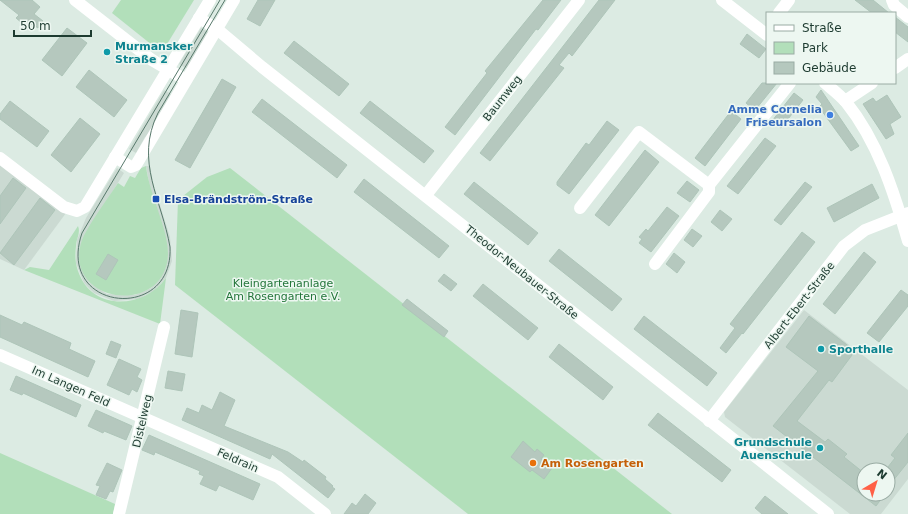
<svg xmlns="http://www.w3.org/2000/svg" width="908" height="514" font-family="'DejaVu Sans',sans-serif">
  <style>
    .built { fill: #cbdad2; fill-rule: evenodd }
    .green { fill: #b2dfba }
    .building { fill: #b5c8be; stroke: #aec5b9 }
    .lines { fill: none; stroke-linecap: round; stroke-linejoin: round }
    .minor { stroke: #fff; stroke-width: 12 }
    .tram { stroke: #57786b; stroke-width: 1 }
    .culture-dot { fill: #0f9aa8; stroke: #edf7f1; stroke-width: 1.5 }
    .shop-dot { fill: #3f7fe0; stroke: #edf7f1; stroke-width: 1.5 }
    .transit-dot { fill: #1a4fb4; stroke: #edf7f1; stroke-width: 1.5 }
    .food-dot { fill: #e8710a; stroke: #edf7f1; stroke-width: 1.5 }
    .labels { text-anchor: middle; stroke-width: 3; stroke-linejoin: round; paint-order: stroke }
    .culture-label { font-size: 11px; font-weight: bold; fill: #0d838f; stroke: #edf7f1; text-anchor: start }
    .street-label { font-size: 11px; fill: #1d3b30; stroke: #edf7f1 }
    .shop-label { font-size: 11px; font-weight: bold; fill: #366cbe; stroke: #edf7f1; text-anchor: end }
    .transit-label { font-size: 11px; font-weight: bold; fill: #164399; stroke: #edf7f1; text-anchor: start }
    .park-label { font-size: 11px; fill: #23763a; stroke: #edf7f1 }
    .food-label { font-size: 11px; font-weight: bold; fill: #c56008; stroke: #edf7f1; text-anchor: start }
  </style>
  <rect width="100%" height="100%" fill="#dcebe3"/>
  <!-- built -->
  <g class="built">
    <polygon points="201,28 208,32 187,69 179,64"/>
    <polygon points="164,90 171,94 158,116 154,128 145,137 136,153 129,149"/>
    <polygon points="0,164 66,213 24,270 0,259"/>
    <polygon points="146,166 150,166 153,183 170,237 172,261 166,278 154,291 138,299 114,301 94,293 84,283 76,263 77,240 86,218 117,168 124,173 82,241 80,249 81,265 86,277 90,283 107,294 135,295 151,288 165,269 168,255 166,240 150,188"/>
    <path d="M804,310L908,390V479L881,514H850L725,417L724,412ZM864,470H888V494H864Z"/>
  </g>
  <!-- green -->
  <g class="green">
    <polygon points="121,0 194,0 164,49 157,49 112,13"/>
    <path d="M146,166C149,194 169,230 168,255C165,317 64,304 81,243C85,229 109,197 118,183L124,187L130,176L135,178L141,168Z"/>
    <polygon points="230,168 672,514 468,514 175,285 178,200 207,177"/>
    <path d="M78,226C81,233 76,239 76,246C75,254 75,263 78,271C92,312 144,309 166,278L160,324L24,270L30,267L49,270Z"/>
    <polygon points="0,453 115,504 113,514 0,514"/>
  </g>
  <!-- building -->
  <g class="building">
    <polygon points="0,0 32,0 40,7 34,14 43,21 38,28 32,24 28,28 16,18 19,15"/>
    <polygon points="258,0 275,0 260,26 247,19"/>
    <polygon points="543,0 561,0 538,30 536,29 455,135 445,127 487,73 485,71"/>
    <polygon points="599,0 615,0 572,56 569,53 559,65 564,68 490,161 480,153"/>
    <polygon points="855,0 873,0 889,13 872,13"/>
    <polygon points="895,17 908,27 908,42 895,32"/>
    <polygon points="67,28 87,43 62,76 42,60"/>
    <polygon points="747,34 766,49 759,58 740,44"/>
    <polygon points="294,41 349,84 339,96 284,53"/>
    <polygon points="89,70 127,100 114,117 76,87"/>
    <polygon points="222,79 236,87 190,168 175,160"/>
    <polygon points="762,83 777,83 756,109 753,109 746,103"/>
    <polygon points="821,90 859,146 851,151 819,107 822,104 816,97"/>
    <polygon points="794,93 803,100 781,128 772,121"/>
    <polygon points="887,95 901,117 890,124 894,134 886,139 863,104 873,98 876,102"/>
    <polygon points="262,99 347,165 337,178 252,112"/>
    <polygon points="10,101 49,131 37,147 0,119 0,114"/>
    <polygon points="370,101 434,151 424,163 360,113"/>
    <polygon points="731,111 741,119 705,166 695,158"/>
    <polygon points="80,118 100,134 71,172 51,155"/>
    <polygon points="607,121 619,130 569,194 557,185 557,182 586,143 589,145"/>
    <polygon points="765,138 776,146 738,194 727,186"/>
    <polygon points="645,150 659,162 609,226 595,215"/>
    <polygon points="13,178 26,188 0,224 0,196"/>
    <polygon points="364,179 449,246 439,258 354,192"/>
    <polygon points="687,181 699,190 690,202 677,193"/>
    <polygon points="474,182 538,233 528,245 464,194"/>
    <polygon points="805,182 812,187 781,225 774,220"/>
    <polygon points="872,184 879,198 834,222 827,208"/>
    <polygon points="40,198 55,210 14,265 0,253"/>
    <polygon points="667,207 679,216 651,252 639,243 642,239 639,237 646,229 648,231"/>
    <polygon points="720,210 732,219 722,231 711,222"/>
    <polygon points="692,229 702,236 693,247 684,240"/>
    <polygon points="802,232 815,242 743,334 742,333 726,353 720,348 735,328 730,324"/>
    <polygon points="559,249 622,299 612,311 549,261"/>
    <polygon points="864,252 876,262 835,314 823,304"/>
    <polygon points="674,253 685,262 677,273 666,264"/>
    <polygon points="108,254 118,260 106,280 96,274"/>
    <polygon points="444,274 457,284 451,291 438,281"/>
    <polygon points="483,284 538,328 528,340 473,296"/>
    <polygon points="901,290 908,295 908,306 879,342 867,333"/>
    <polygon points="407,299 448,331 444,337 402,305"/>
    <polygon points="181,310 198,313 192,357 175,354"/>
    <polygon points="0,315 22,325 24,322 71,343 69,349 95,361 88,377 0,337"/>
    <polygon points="644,316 717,373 707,386 634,329"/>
    <polygon points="809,316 855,351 832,382 829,380 797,421 825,442 828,439 847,454 844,457 864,473 864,494 885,494 876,506 773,426 818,371 786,347"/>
    <polygon points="111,341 121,345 116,358 106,354"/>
    <polygon points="559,344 613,387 603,400 549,357"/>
    <polygon points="119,359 141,369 137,377 142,380 137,392 132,389 129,395 107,385"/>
    <polygon points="168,371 185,374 182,391 165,388"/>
    <polygon points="16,376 81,405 76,417 23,393 22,395 10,390"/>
    <polygon points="220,392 235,400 224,426 288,452 303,462 304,460 326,477 325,479 333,486 332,487 335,489 328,498 272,454 270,459 182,420 187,408 199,413 202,405 212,410"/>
    <polygon points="96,410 132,426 126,440 104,431 103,433 88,426"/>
    <polygon points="658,413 731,470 722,482 648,425"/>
    <polygon points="908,433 908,462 888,487 888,467 895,458 891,455"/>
    <polygon points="149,435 260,484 253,500 219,485 216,491 200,484 204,476 199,474 200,471 155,452 154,455 142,450"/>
    <polygon points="523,441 535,452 537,449 544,455 541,459 552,468 544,479 532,470 530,472 511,457"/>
    <polygon points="107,463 122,470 113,492 110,491 106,499 96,495 100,486 96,485"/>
    <polygon points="365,494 376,503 368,514 344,514 352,503 356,506"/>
    <polygon points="765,496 788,514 762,514 755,508"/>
  </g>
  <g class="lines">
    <!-- minor -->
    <g class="minor">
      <polyline points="75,0 152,60 186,80"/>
      <polyline points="722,0 767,35"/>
      <polyline points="892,0 894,5 908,17"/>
      <polyline points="779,13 789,0"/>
      <polyline points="199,18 217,29 262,67 828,514"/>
      <polyline points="895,68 908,59"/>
      <path d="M825,83C832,89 840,95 846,102C878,142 894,192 908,241"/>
      <polyline points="845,101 872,83"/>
      <polyline points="115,157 131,167 136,165 234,0"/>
      <polyline points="0,158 64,207 77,211 85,207 210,0"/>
      <polyline points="426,195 579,0"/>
      <polyline points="580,208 639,132 709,185"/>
      <polyline points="655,264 709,192 709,185 790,83"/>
      <polyline points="0,355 278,477 325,514"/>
      <polyline points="709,421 844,246 865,230 908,213"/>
      <polyline points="119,514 164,327"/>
    </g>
    <!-- tram -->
    <path class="tram" d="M220,0L82,233C55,312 174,323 170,247C162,200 134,161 158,113L225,0"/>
  </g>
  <!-- markers -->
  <g class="culture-dot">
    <circle cx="107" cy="52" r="4"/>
    <circle cx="821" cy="349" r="4"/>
    <circle cx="820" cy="448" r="4"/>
  </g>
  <circle class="shop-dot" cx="830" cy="115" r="4"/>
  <rect class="transit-dot" x="152" y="195" width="8" height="8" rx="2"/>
  <circle class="food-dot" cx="533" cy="463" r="4"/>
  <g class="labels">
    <!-- culture labels -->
    <g class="culture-label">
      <text x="115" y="50">Murmansker<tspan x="115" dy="13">Straße 2</tspan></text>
      <text x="829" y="353">Sporthalle</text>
      <text x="812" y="446" text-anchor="end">Grundschule<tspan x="812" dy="13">Auenschule</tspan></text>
    </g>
    <!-- street labels -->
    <g class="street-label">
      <text transform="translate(502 98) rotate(-52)" y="4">Baumweg</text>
      <text transform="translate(522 272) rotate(39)" y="4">Theodor-Neubauer-Straße</text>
      <text transform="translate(799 305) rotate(-52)" y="4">Albert-Ebert-Straße</text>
      <text transform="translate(71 386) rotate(24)" y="4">Im Langen Feld</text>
      <text transform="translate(142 421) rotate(-77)" y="4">Distelweg</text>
      <text transform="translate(238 460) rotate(24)" y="4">Feldrain</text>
    </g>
    <!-- shop labels -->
    <g class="shop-label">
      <text x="822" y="113">Amme Cornelia<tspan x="822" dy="13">Friseursalon</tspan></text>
    </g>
    <!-- transit labels -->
    <g class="transit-label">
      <text x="164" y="203">Elsa-Brändström-Straße</text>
    </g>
    <!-- park labels -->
    <g class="park-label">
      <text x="283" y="287">Kleingartenanlage<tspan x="283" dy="13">Am Rosengarten e.V.</tspan></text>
    </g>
    <!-- food labels -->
    <g class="food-label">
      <text x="541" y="467">Am Rosengarten</text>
    </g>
  </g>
  <!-- legend -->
  <rect x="766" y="12" width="130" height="72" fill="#edf7f1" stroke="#9aaca4"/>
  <rect x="774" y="25" width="20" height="6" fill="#ffffff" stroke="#9aaca4"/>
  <text x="802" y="32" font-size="12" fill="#1d3b30">Straße</text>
  <rect x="774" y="42" width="20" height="12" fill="#b2dfba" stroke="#9aaca4"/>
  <text x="802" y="52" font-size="12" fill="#1d3b30">Park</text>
  <rect x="774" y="62" width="20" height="12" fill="#b5c8be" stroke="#9aaca4"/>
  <text x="802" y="72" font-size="12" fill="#1d3b30">Gebäude</text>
  <!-- north arrow -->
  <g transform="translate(876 482) rotate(38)"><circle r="19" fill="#edf7f1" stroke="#9aaca4"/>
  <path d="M0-3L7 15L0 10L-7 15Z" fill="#ff6046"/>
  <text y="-6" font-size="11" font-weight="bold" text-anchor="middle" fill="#1d3b30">N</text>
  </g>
  <!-- scale -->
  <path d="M14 30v6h77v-6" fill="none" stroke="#1d3b30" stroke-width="2"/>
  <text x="20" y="30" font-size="12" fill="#1d3b30" stroke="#edf7f1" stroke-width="3" paint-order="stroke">50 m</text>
</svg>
